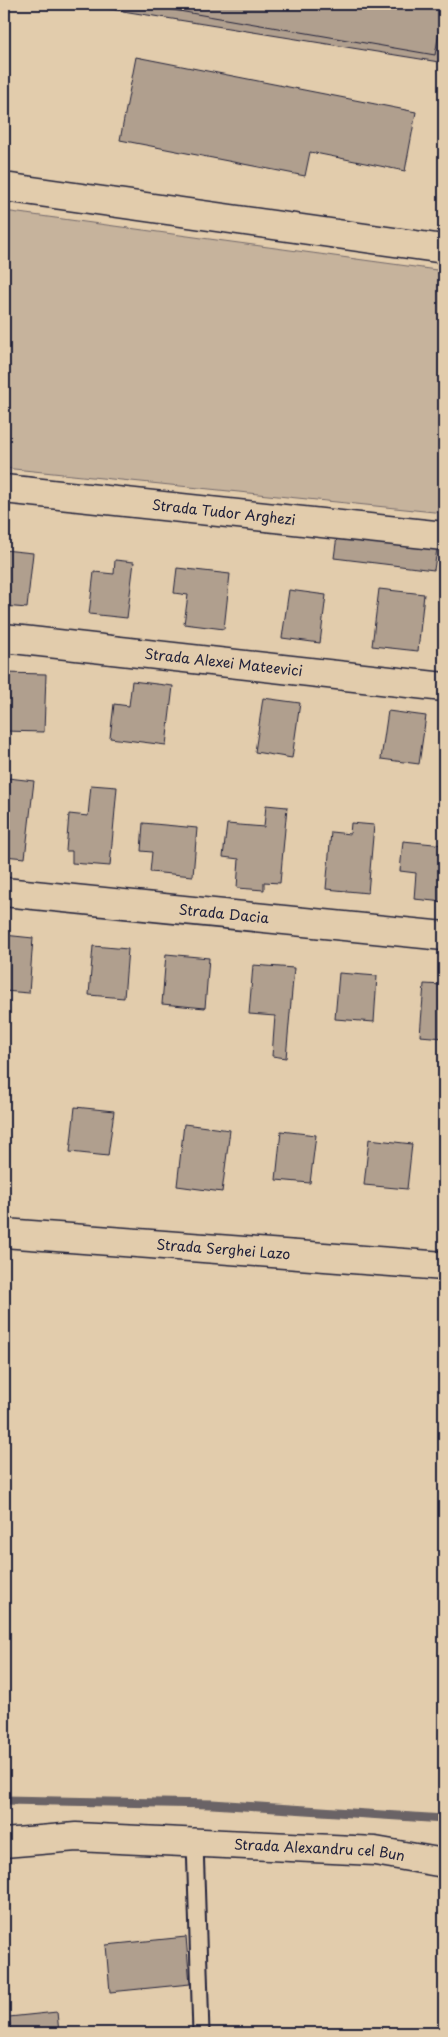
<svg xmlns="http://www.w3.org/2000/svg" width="448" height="2037" font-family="'Playpen Sans',sans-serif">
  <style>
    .green { fill: #c6b39c; stroke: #746a6c }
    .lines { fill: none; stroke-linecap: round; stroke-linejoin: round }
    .stream { stroke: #6b6366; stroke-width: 9 }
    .building { fill: #b09f8e; stroke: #22223b }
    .lane-casing { stroke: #22223b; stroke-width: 19 }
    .street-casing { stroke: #22223b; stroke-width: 31 }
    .lane { stroke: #e2ccac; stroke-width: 15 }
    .street { stroke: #e2ccac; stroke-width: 28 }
    .labels { text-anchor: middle; stroke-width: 5; stroke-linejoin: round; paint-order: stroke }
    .street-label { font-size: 14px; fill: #22223b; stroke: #e2ccac }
  </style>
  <rect width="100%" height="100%" fill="#e2ccac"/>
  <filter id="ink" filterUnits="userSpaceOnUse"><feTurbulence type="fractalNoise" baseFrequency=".02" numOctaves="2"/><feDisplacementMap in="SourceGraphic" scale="10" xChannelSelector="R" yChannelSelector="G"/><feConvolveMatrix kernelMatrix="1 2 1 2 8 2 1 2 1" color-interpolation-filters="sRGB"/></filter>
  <g filter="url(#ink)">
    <!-- green -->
    <polygon class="green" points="4,211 444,271 444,513 4,468"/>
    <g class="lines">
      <!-- stream -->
      <polyline class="stream" points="4,1800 212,1804 444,1819"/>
    </g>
    <!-- building -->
    <g class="building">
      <polygon points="98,4 444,4 444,32 439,62 98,7"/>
      <polygon points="138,4 444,4 435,55"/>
      <polygon points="136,57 416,112 405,171 310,152 305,176 120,140"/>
      <polygon points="337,536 437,549 434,570 334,558"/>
      <polygon points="4,550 33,553 27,608 4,606"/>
      <polygon points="115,560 134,562 127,618 89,614 94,572 114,574"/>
      <polygon points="177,568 230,574 224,629 184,624 188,595 174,593"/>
      <polygon points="379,589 424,594 418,651 372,646"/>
      <polygon points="289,590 326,595 320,643 282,638"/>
      <polygon points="4,673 46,674 44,732 4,731"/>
      <polygon points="132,681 173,686 166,745 110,738 114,704 129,706"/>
      <polygon points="263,698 300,703 292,758 255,752"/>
      <polygon points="388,711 426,716 419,764 381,759"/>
      <polygon points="8,778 34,781 25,858 4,856 4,800 6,800"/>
      <polygon points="91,785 117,787 110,866 72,863 72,851 66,851 69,814 88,816"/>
      <polygon points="266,805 287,807 280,883 264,882 264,890 237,888 239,859 223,857 227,824 264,827"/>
      <polygon points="143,823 197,828 193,876 150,872 152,852 141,851"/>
      <polygon points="351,823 374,825 368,893 326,889 331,832 350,834"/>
      <polygon points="403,841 444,845 444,902 414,899 416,873 400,871"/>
      <polygon points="4,935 33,938 29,993 4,991"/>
      <polygon points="93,946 128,949 124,998 89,995"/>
      <polygon points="166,954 209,958 205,1008 162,1004"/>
      <polygon points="253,965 294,968 286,1058 272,1056 275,1016 249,1014"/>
      <polygon points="339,973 377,976 374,1022 335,1019"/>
      <polygon points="424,984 444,985 444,1038 420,1036"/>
      <polygon points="75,1107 114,1111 108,1156 70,1152"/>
      <polygon points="184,1124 230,1130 222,1192 177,1186"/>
      <polygon points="281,1131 316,1135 310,1183 276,1180"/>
      <polygon points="369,1139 412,1144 407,1189 364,1185"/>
      <polygon points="186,1937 190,1984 110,1992 106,1945"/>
      <polygon points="57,2012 59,2033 11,2033 9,2017"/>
    </g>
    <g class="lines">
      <!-- lane casing -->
      <g class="lane-casing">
        <polyline id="lane" points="195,1843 201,2033"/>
      </g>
      <!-- street casing -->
      <g class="street-casing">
        <g id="street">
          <polyline points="4,187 444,249"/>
          <path id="s1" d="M4,489L444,536"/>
          <path id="s2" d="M4,638L444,687"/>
          <path id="s3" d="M4,892L444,936"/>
          <path id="s4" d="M4,1233L444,1266"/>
          <path id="s5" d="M4,1843L76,1837L375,1851L444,1863"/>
        </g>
      </g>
      <!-- lane -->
      <use href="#lane" class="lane"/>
      <!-- street -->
      <use href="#street" class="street"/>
    </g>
  </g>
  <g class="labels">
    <!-- street labels -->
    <g class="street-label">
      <text dy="5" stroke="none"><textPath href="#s1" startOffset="221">Strada Tudor Arghezi</textPath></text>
      <text dy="5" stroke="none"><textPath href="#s2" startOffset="221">Strada Alexei Mateevici</textPath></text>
      <text dy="5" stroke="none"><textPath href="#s3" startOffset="221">Strada Dacia</textPath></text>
      <text dy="5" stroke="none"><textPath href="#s4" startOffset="220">Strada Serghei Lazo</textPath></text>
      <text dy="5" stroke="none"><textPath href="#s5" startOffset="316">Strada Alexandru cel Bun</textPath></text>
    </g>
  </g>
  <!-- margin -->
  <rect width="448" height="2037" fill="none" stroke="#e2ccac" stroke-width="20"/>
  <rect x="10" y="10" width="428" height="2017" fill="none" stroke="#22223b" stroke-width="2" filter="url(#ink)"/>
</svg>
